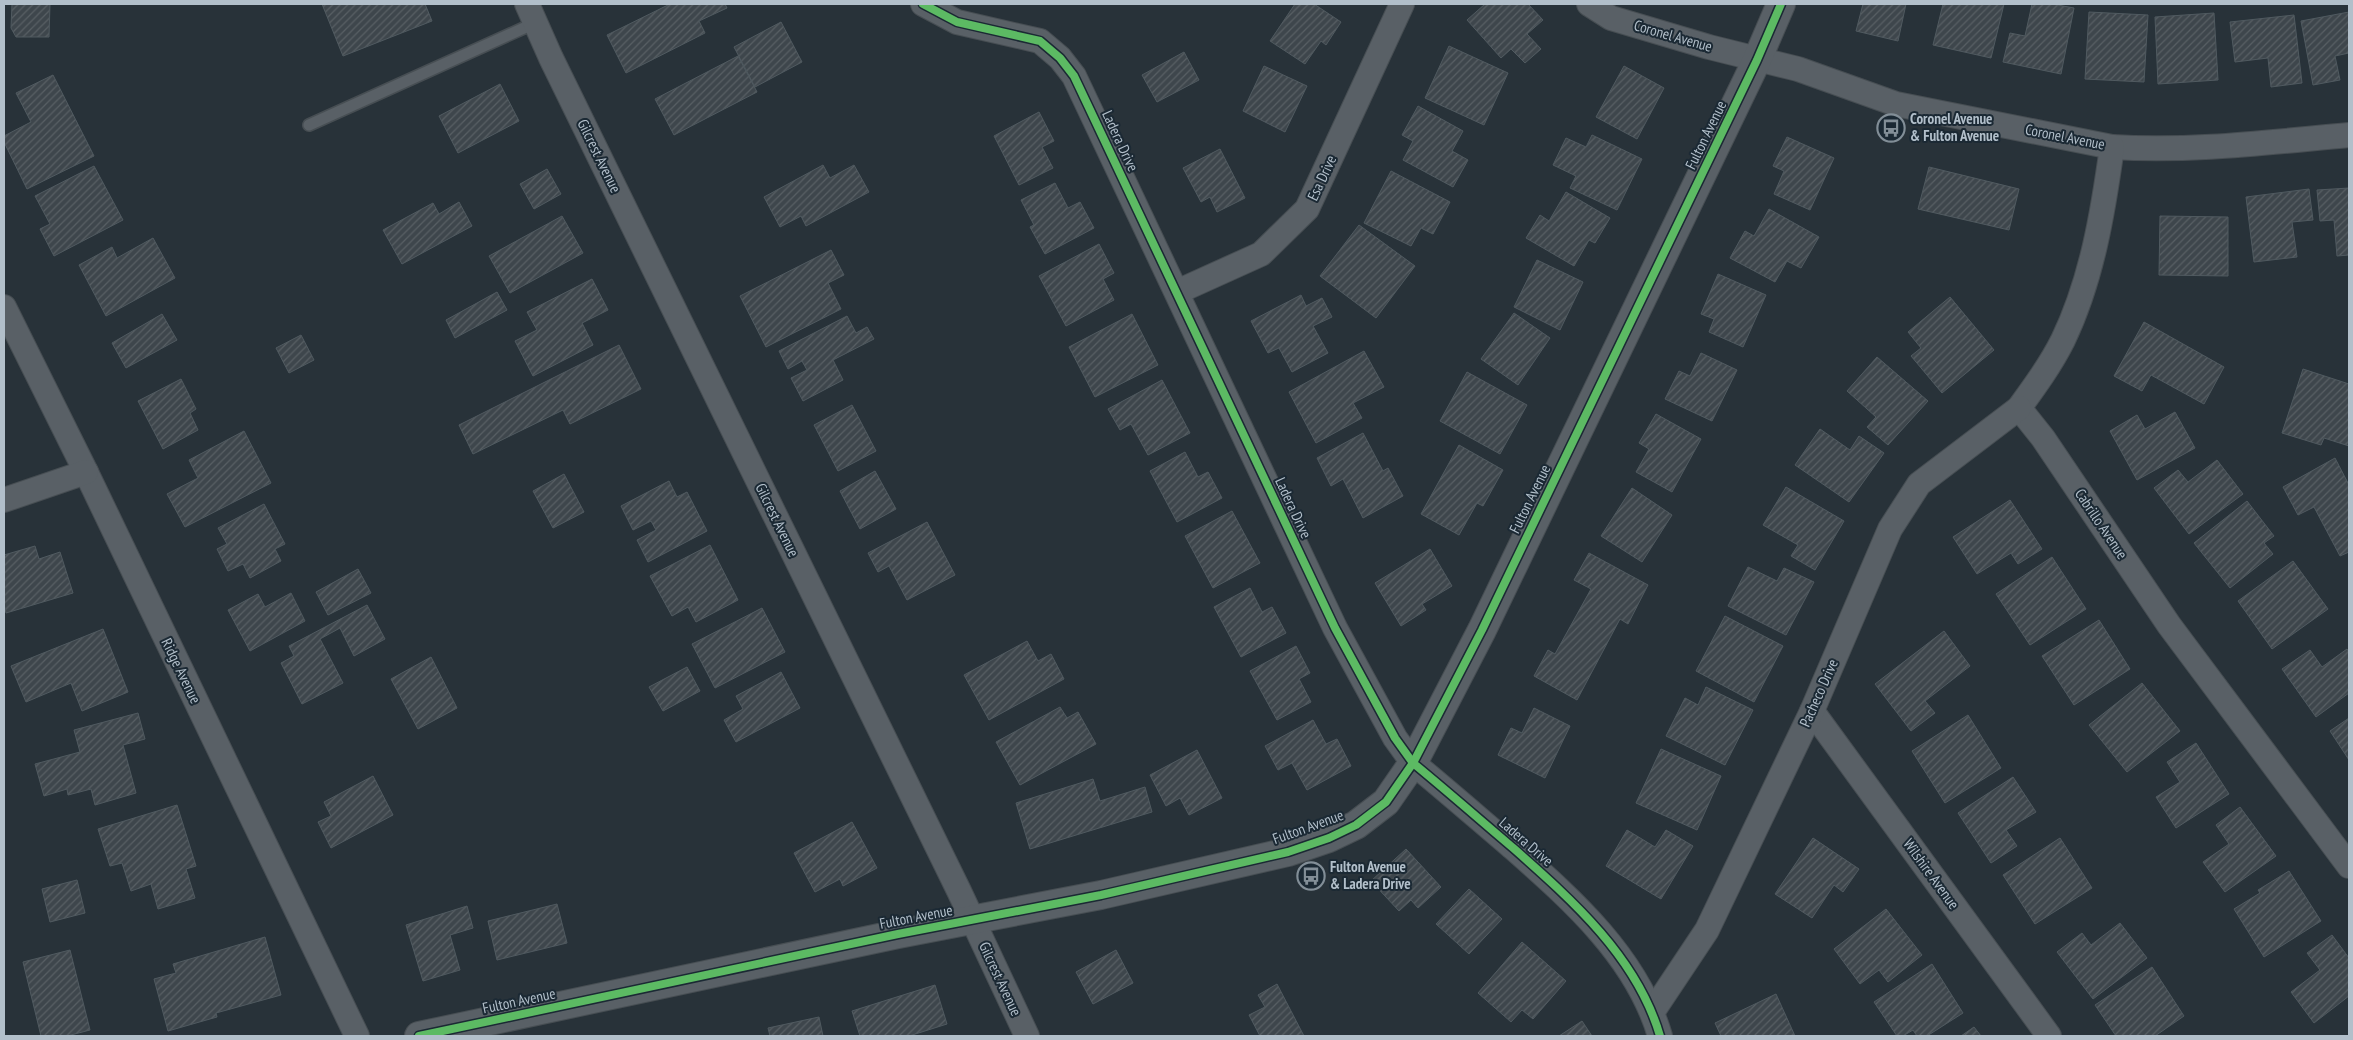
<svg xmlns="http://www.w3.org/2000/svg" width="2353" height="1040" font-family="'PT Sans Narrow',sans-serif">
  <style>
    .building { fill: url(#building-hatch); stroke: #505a60 }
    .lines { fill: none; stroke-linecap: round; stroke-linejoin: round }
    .service-casing { stroke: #474e53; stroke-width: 14 }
    .minor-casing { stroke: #474e53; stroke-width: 26 }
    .tertiary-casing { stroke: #474e53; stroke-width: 30 }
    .service { stroke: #596066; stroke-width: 11 }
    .minor { stroke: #596066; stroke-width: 24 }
    .tertiary { stroke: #596066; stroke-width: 28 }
    .cycleway-casing { stroke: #1b2934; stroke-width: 11 }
    .cycleway { stroke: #5cba63; stroke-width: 8 }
    .labels { text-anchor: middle; stroke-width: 4; stroke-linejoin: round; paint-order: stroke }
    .street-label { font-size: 15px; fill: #b2bfca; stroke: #1b2934 }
    .poi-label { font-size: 15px; font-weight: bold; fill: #b2bfca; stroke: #1b2934; text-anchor: start }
  </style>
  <defs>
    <pattern id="building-hatch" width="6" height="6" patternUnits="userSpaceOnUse" patternTransform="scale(1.25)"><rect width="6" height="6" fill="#3e464c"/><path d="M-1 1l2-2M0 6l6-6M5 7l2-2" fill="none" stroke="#585f64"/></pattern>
  </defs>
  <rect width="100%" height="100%" fill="#283239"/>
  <!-- building -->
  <g class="building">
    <polygon points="12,4 50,4 49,37 16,37 11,28"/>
    <polygon points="322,4 425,4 432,21 343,56"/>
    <polygon points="670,4 725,4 727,8 699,21 705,33 626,73 607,35"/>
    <polygon points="1295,4 1314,4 1341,22 1326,45 1321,41 1305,64 1270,41"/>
    <polygon points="1485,4 1528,4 1543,20 1527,34 1541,49 1525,63 1511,49 1501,58 1467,20"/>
    <polygon points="1863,4 1906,4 1898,41 1856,31"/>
    <polygon points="1943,4 2004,4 1991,58 1933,45"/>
    <polygon points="2032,4 2052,4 2074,8 2061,74 2003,62 2010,33 2025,36"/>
    <polygon points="2089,12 2148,15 2144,82 2085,79"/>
    <polygon points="2349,12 2349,53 2335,56 2340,80 2313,85 2301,21"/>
    <polygon points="2214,13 2218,80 2158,84 2155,17"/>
    <polygon points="2294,15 2302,83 2271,87 2268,58 2235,62 2230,22"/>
    <polygon points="781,22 802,62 755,87 734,47"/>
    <polygon points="1449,46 1508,73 1484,125 1425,98"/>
    <polygon points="1184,52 1199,80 1157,102 1142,75"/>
    <polygon points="738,56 757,92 674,135 655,99"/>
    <polygon points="1264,66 1307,86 1285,132 1243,111"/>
    <polygon points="1624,66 1664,88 1637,139 1596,117"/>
    <polygon points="53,75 94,156 27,189 4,142 4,136 31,122 16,93"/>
    <polygon points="500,84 519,121 458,153 439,116"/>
    <polygon points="1418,106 1463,131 1452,151 1468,160 1453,187 1403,160 1413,141 1402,135"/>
    <polygon points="1039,112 1054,141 1042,147 1053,168 1019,185 994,136"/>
    <polygon points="1592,135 1642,159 1617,210 1570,188 1576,176 1553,165 1566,138 1586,147"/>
    <polygon points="1787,137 1834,158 1810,210 1774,194 1784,171 1773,166"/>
    <polygon points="1220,149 1245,198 1217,212 1210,197 1201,202 1183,168"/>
    <polygon points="823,165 830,178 854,165 869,192 806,226 801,216 780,227 764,197"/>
    <polygon points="94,166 123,220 54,256 40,229 50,224 35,196"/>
    <polygon points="1929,167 2019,189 2009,230 1918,209"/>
    <polygon points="547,169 561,194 534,209 520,184"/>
    <polygon points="1391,171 1450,202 1433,234 1421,228 1411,246 1364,223"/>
    <polygon points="1055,183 1068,208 1080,202 1094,228 1045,254 1030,227 1034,225 1021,200"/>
    <polygon points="2349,188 2349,255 2337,256 2334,220 2320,221 2317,190"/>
    <polygon points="2309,189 2313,220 2292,222 2297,257 2254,262 2246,197"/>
    <polygon points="1566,192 1610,218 1595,243 1589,240 1574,266 1526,238 1540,215 1549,221"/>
    <polygon points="459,202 472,226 402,264 383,230 433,203 439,214"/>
    <polygon points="1769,209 1819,237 1801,268 1787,261 1775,282 1730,258 1745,231 1754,236"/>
    <polygon points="562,216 583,253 510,293 489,256"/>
    <polygon points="2160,216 2228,217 2228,276 2159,275"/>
    <polygon points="1359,225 1415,266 1376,318 1320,276"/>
    <polygon points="153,238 175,278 106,316 79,265 112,247 117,258"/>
    <polygon points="1099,244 1114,273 1103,279 1114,300 1066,326 1039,276"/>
    <polygon points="831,250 844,275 828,283 841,309 766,347 740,296"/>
    <polygon points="1537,260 1583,282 1560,330 1514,307"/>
    <polygon points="1718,274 1766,295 1743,347 1709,332 1714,319 1701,314"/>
    <polygon points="592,279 608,310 582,323 593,345 533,376 515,341 537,330 527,312"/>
    <polygon points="497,292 507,310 455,338 446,320"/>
    <polygon points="1301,295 1306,306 1322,298 1332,317 1313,326 1328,353 1292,372 1279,348 1268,353 1251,321"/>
    <polygon points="1950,297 1994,350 1942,393 1911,356 1921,348 1908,332"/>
    <polygon points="1514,313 1550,338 1518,385 1481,359"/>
    <polygon points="162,314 177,340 126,368 112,343"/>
    <polygon points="1132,314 1158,365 1095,397 1069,347"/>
    <polygon points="847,316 856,333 867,327 874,339 833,360 843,380 803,401 791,378 807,370 802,361 788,369 779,351"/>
    <polygon points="2144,322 2224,367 2204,404 2151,375 2142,391 2114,376"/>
    <polygon points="301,335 314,360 289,373 276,348"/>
    <polygon points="619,345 641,389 570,424 563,410 473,454 459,425"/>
    <polygon points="1364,351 1384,387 1353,403 1362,418 1316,443 1289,392"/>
    <polygon points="1701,353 1737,370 1712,421 1665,399 1679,371 1690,376"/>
    <polygon points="1877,357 1928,401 1888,445 1867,427 1876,417 1847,391"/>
    <polygon points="2303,369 2349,384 2349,446 2324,438 2321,445 2282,433"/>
    <polygon points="1467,372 1527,405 1500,454 1440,421"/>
    <polygon points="181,379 196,409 190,413 198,430 163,449 138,401"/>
    <polygon points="1162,380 1190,433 1148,455 1131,424 1120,430 1108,409"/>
    <polygon points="852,405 876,451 838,471 814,425"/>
    <polygon points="2175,412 2195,448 2137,480 2110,431 2137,415 2145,429"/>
    <polygon points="1656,414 1701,439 1672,492 1636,472 1649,449 1639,443"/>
    <polygon points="1820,429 1850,450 1859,436 1884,453 1849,502 1795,465"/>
    <polygon points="244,431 271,483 185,527 167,494 198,478 189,460"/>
    <polygon points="1363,433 1383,471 1388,468 1403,496 1363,518 1343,479 1331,486 1317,458"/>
    <polygon points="1459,445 1503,470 1483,506 1477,503 1459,535 1421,514"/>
    <polygon points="1185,452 1198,477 1208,472 1222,498 1177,522 1150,471"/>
    <polygon points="2335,458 2349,485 2349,552 2340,556 2314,507 2298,515 2283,487"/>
    <polygon points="2217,460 2243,494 2189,534 2154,488 2178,470 2188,482"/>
    <polygon points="875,471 896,509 860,529 840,491"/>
    <polygon points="564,474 584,512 553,528 533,491"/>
    <polygon points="669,481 677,497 687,492 707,531 648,562 637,540 656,530 651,521 633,530 621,506"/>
    <polygon points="1786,487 1844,521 1815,570 1791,556 1798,545 1763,525"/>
    <polygon points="1632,488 1672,515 1642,562 1601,536"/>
    <polygon points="2010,500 2042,549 2018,564 2011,553 1977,574 1953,537"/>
    <polygon points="2247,501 2274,536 2264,543 2273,554 2230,588 2194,543"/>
    <polygon points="264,504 285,544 275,549 281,561 250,578 243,564 228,571 217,549 227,544 218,528"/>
    <polygon points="1232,511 1260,563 1213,588 1185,536"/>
    <polygon points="927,522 955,575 907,600 889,566 878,572 868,553"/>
    <polygon points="710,545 738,600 696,622 688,607 672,616 650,576"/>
    <polygon points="35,546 39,559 60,552 73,593 6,613 4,604 4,555"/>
    <polygon points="1430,549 1452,586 1422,604 1426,610 1401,626 1375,583"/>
    <polygon points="1589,553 1648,585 1628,624 1620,619 1577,700 1534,676 1548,650 1555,654 1591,589 1574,580"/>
    <polygon points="2052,557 2086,609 2030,645 1996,594"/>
    <polygon points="2293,561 2328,609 2272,649 2238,601"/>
    <polygon points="1748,567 1777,581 1784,568 1814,582 1786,635 1728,606"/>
    <polygon points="358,569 371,593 328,615 316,592"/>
    <polygon points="1250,588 1262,612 1272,607 1286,633 1241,657 1214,607"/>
    <polygon points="291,593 305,621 250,651 228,610 258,594 265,607"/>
    <polygon points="367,605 385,639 354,656 340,628 320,639 343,683 302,704 281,663 294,656 289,646"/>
    <polygon points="762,608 785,652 715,688 692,644"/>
    <polygon points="1725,616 1783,646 1754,702 1696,671"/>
    <polygon points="2099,620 2130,669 2074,705 2042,656"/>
    <polygon points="103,629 128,692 82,711 71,683 26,702 11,666"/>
    <polygon points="1944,631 1970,666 1925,701 1935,713 1911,731 1875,684"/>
    <polygon points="1027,641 1038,661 1051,654 1064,679 989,720 964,675"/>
    <polygon points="1296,646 1310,673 1299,679 1311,702 1277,720 1250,671"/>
    <polygon points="2347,649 2349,652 2349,693 2316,717 2282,669 2310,650 2322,667"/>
    <polygon points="431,657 457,708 418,729 391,679"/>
    <polygon points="687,667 700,691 663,711 649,687"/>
    <polygon points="781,672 800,708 736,742 724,720 743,709 736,696"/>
    <polygon points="2142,683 2180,731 2127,772 2089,725"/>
    <polygon points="1706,687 1753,710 1725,765 1666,736 1685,698 1698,705"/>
    <polygon points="1060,707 1067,718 1078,712 1096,744 1020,785 996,742"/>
    <polygon points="1534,708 1570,726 1545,778 1498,755 1511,728 1522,733"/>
    <polygon points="138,713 145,739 123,745 136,793 95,805 91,789 68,795 67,789 44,796 35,764 80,752 74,730"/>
    <polygon points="1968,715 2001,768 1945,803 1912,751"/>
    <polygon points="2349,718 2349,760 2330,731"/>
    <polygon points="1313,720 1326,744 1337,739 1351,766 1307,790 1292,763 1278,770 1265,746"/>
    <polygon points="2196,743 2229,794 2176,828 2156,797 2180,782 2167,762"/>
    <polygon points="1661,749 1721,776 1697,830 1636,803"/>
    <polygon points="1197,750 1222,798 1189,815 1180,798 1166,806 1150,775"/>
    <polygon points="373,776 393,815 331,848 318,822 331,816 324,802"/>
    <polygon points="2013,777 2036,812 2006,830 2017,846 1991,863 1958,813"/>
    <polygon points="1093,779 1100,801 1145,787 1152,812 1030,849 1016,803"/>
    <polygon points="177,805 196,866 186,869 195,898 158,909 151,884 131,891 122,863 110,866 98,829"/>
    <polygon points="2240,807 2276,856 2225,892 2203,862 2229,844 2216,825"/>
    <polygon points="852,822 877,868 843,886 840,879 815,892 794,853"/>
    <polygon points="1627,830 1655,847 1666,830 1693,846 1661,899 1606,866"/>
    <polygon points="1813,838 1859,869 1843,892 1834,885 1812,918 1775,894"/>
    <polygon points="2060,838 2092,888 2035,924 2003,875"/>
    <polygon points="1406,849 1441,887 1418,908 1411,900 1399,911 1371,881"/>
    <polygon points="2289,871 2321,921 2264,957 2234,909 2260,893 2258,890"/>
    <polygon points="77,880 85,913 50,922 42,889"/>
    <polygon points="1469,889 1502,919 1469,954 1436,924"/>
    <polygon points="557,904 567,943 497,960 488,921"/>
    <polygon points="467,906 473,928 450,935 460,970 423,981 406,925"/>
    <polygon points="1886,909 1922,955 1888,982 1879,970 1860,984 1834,949"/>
    <polygon points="2120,923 2147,958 2093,999 2057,952 2082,933 2091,945"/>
    <polygon points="2332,935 2349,958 2349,996 2314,1023 2291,992 2320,970 2307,953"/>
    <polygon points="265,937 281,995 216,1013 217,1017 168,1031 154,979 176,973 173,964"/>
    <polygon points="1522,942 1566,981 1533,1019 1522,1010 1511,1022 1478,993"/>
    <polygon points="70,950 90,1030 67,1036 41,1036 23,962"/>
    <polygon points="1116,950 1133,983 1093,1004 1076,972"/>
    <polygon points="1932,964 1963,1013 1927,1036 1917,1036 1913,1030 1903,1036 1897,1036 1874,1002"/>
    <polygon points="2152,967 2184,1016 2155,1036 2116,1036 2095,1005"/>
    <polygon points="1277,984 1304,1036 1260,1036 1249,1015 1265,1007 1258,995"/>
    <polygon points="935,985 947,1024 909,1036 860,1036 852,1011"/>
    <polygon points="1776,994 1795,1036 1721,1036 1715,1023"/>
    <polygon points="819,1017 823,1036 770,1036 768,1028"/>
    <polygon points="1582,1021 1592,1036 1559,1036"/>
    <polygon points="1974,1027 1981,1036 1961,1036"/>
  </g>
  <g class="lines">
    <!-- service casing -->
    <g class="service-casing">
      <polyline id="service" points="309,125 535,23"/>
    </g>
    <!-- minor casing -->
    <g class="minor-casing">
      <g id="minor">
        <polyline points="527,4 551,58 959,891 1027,1036"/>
        <path d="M923,4L957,22L1040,41L1060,58L1074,76L1335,628L1395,738L1413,763C1447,791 1479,819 1512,847C1572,900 1637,957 1660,1036"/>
        <path d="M1589,4L1611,18L1709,47L1798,69L1896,104L2112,147C2192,152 2270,142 2349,135"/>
        <path d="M2112,147C2103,212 2092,280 2063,340C2051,364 2035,386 2019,408L2043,438L2169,625L2349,866"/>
        <polyline points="1177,292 1261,254 1307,209 1402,4"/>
        <polyline points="4,307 86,472 357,1036"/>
        <polyline points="4,500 86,472"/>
        <polyline points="1812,711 2049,1036"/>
        <polyline points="1653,1011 1707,930 1812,711 1890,529 1919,484 2019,408"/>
      </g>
    </g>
    <!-- tertiary casing -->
    <g class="tertiary-casing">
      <polyline id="tertiary" points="419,1036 898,934 1101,895 1288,852 1329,838 1356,825 1386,802 1413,763 1482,630 1757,60 1781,4"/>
    </g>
    <!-- service -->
    <use href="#service" class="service"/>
    <!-- minor -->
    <use href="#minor" class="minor"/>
    <!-- tertiary -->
    <use href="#tertiary" class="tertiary"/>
    <!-- cycleway casing -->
    <g class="cycleway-casing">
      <g id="cycleway">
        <path d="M923,4L957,22L1040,41L1060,58L1074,76L1335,628L1395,738L1413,763C1447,791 1479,819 1512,847C1572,900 1637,957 1660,1036"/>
        <polyline points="419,1036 898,934 1101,895 1288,852 1329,838 1356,825 1386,802 1413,763 1482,630 1757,60 1781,4"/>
      </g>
    </g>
    <!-- cycleway -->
    <use href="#cycleway" class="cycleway"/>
  </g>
  <!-- icons -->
  <defs>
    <g id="bus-ring" transform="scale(1.4375)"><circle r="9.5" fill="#1b2934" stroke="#828e97" stroke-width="1.5"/><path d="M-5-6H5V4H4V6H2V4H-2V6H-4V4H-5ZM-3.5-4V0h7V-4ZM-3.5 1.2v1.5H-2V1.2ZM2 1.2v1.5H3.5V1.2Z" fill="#828e97"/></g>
  </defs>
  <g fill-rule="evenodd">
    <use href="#bus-ring" x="1891" y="128"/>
    <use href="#bus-ring" x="1311" y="876"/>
  </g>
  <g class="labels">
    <!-- street labels -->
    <g class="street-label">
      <text transform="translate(1673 36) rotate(16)" y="5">Coronel Avenue</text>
      <text transform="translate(1706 135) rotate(-64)" y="5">Fulton Avenue</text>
      <text transform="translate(2065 137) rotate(11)" y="5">Coronel Avenue</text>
      <text transform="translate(1120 141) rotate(65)" y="5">Ladera Drive</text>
      <text transform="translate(599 156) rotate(64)" y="5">Gilcrest Avenue</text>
      <text transform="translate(1322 178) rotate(-65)" y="5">Esa Drive</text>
      <text transform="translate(1530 499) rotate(-64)" y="5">Fulton Avenue</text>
      <text transform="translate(1293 508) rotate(65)" y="5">Ladera Drive</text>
      <text transform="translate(777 520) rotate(64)" y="5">Gilcrest Avenue</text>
      <text transform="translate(2101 524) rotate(56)" y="5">Cabrillo Avenue</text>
      <text transform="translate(181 671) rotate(64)" y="5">Ridge Avenue</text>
      <text transform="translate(1819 693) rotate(-66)" y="5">Pacheco Drive</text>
      <text transform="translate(1308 827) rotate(-20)" y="5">Fulton Avenue</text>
      <text transform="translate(1526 842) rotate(41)" y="5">Ladera Drive</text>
      <text transform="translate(1931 874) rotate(54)" y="5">Wilshire Avenue</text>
      <text transform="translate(916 917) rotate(-11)" y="5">Fulton Avenue</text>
      <text transform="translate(1000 979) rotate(65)" y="5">Gilcrest Avenue</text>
      <text transform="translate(519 1001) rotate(-12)" y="5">Fulton Avenue</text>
    </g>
    <!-- poi labels -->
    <g class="poi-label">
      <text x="1910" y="124">Coronel Avenue<tspan x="1910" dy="17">&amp; Fulton Avenue</tspan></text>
      <text x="1330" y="872">Fulton Avenue<tspan x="1330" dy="17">&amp; Ladera Drive</tspan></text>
    </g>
  </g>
  <!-- border -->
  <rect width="2353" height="1040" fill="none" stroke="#b2bfca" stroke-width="10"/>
</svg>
